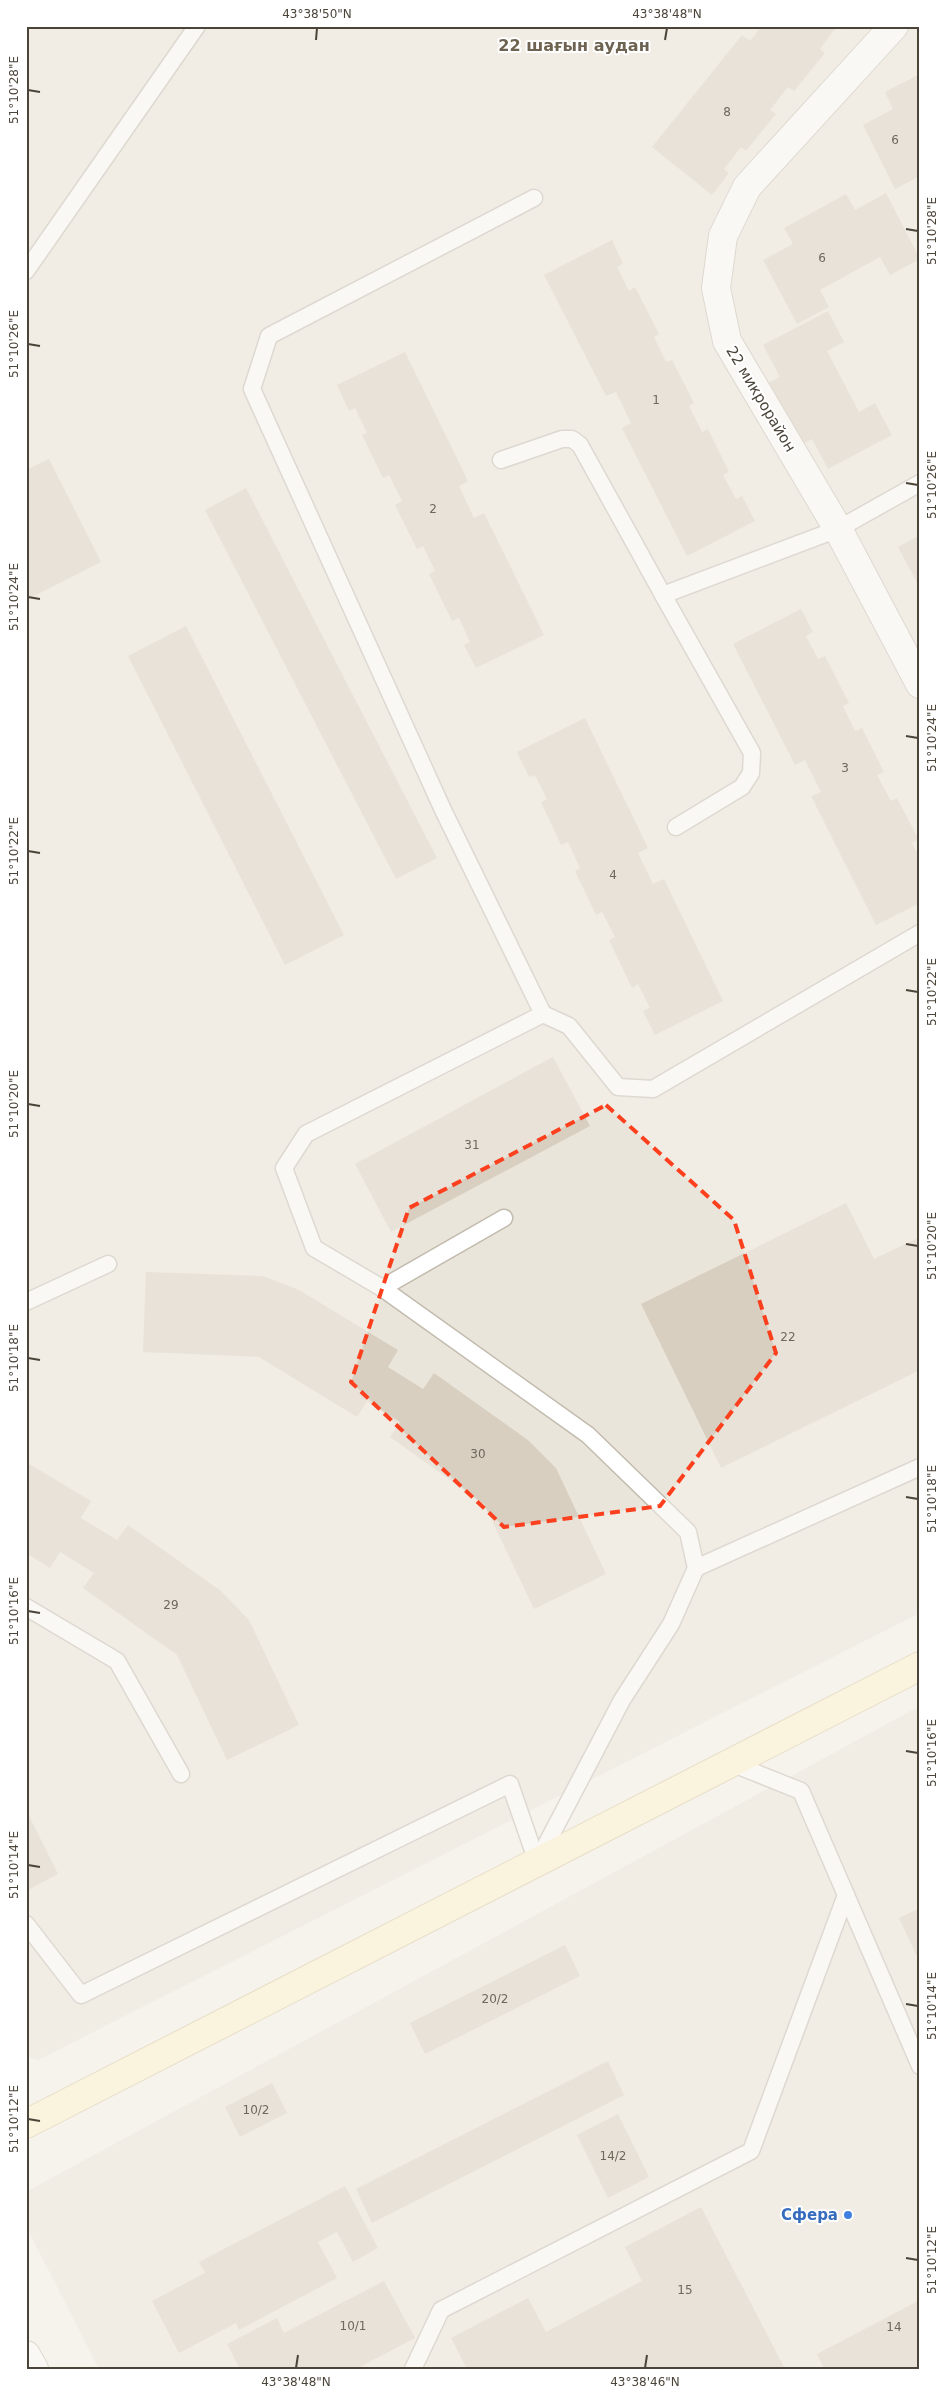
<svg xmlns="http://www.w3.org/2000/svg" width="946" height="2395" font-family="'DejaVu Sans',sans-serif">
  <style>
    .residential { fill: #eae5da }
    .building { fill: #d8cfc1 }
    .lines { fill: none; stroke-linecap: round; stroke-linejoin: round }
    .service-casing { stroke: #c2bbae; stroke-width: 19 }
    .minor-casing { stroke: #c2bbae; stroke-width: 30 }
    .tertiary-casing { stroke: #c2bbae; stroke-width: 30 }
    .secondary-casing { stroke: #d6c79b; stroke-width: 30 }
    .service { stroke: #fff; stroke-width: 16 }
    .minor { stroke: #fff; stroke-width: 28 }
    .tertiary { stroke: #fff; stroke-width: 28 }
    .secondary { stroke: #fff3cd; stroke-width: 28 }
    .marked { fill: none; stroke: #fc3f1d; stroke-width: 4; stroke-dasharray: 10 6; stroke-linejoin: round }
    .ticks { fill: none; stroke: #4b4439; stroke-width: 2 }
    .shop-dot { fill: #3f7fe0; stroke: #fff; stroke-width: 2 }
    .labels { text-anchor: middle; stroke-width: 4; stroke-linejoin: round; paint-order: stroke }
    .number-label { font-size: 12px; fill: #6e675b }
    .street-label { font-size: 15px; fill: #4b4439; stroke: #fff }
    .shop-label { font-size: 15px; font-weight: bold; fill: #366cbe; stroke: #fff; text-anchor: end }
    .neighbourhood-label { font-size: 16px; font-weight: bold; fill: #6e6250; stroke: #fff }
    .neatline { fill: none; stroke: #4b4439; stroke-width: 2 }
    .ticks-label { font-size: 12px; text-anchor: middle; fill: #4b4439 }
  </style>
  <rect width="100%" height="100%" fill="#f6f3ec"/>
  <!-- residential -->
  <g class="residential">
    <polygon points="26,26 920,26 920,1613 38,2060 26,2056"/>
    <polygon points="920,1706 920,2369 99,2369 26,2226 26,2192"/>
  </g>
  <!-- building -->
  <g class="building">
    <polygon points="762,26 845,26 842,30 837,26 820,49 825,53 794,91 788,87 770,110 776,114 746,151 741,147 724,169 729,173 712,195 652,147 742,35 750,41"/>
    <polygon points="920,74 920,176 895,189 863,125 893,109 885,92"/>
    <polygon points="886,193 920,259 890,275 880,257 820,290 829,307 797,324 763,260 793,244 784,228 846,194 855,210"/>
    <polygon points="612,240 623,264 617,267 629,291 635,287 659,334 654,337 666,362 672,360 694,403 689,406 702,432 708,429 729,472 723,475 736,499 742,496 755,521 687,556 622,428 631,423 616,392 606,396 544,275"/>
    <polygon points="828,311 844,342 827,351 859,412 875,403 892,435 828,469 812,439 796,447 764,385 780,377 763,345"/>
    <polygon points="405,352 468,481 459,486 474,518 484,513 544,635 476,668 464,645 470,642 459,618 452,621 429,574 435,571 423,546 417,549 395,505 402,501 389,475 383,478 362,435 367,433 355,408 349,411 337,385"/>
    <polygon points="49,459 101,562 26,600 26,470"/>
    <polygon points="246,488 437,858 396,879 205,510"/>
    <polygon points="920,535 920,588 898,547"/>
    <polygon points="801,609 813,632 806,636 818,659 825,656 849,703 843,706 855,731 862,728 884,772 877,775 891,801 897,798 919,840 912,843 920,858 920,903 876,925 811,796 821,792 805,760 795,765 733,644"/>
    <polygon points="186,626 344,935 285,965 128,656"/>
    <polygon points="585,718 648,848 638,853 653,884 664,879 723,1001 655,1035 643,1011 650,1008 638,984 632,988 609,940 615,937 602,912 596,915 575,871 580,868 568,842 561,845 541,802 547,799 535,775 529,777 517,752"/>
    <polygon points="553,1057 590,1126 391,1232 355,1164"/>
    <polygon points="846,1203 874,1259 920,1237 920,1370 721,1468 641,1304"/>
    <polygon points="146,1272 263,1276 299,1290 398,1350 388,1367 423,1389 434,1373 528,1440 556,1468 606,1574 534,1609 484,1504 390,1437 400,1422 367,1401 357,1417 259,1357 143,1352"/>
    <polygon points="26,1462 91,1501 81,1518 117,1540 128,1525 221,1591 249,1620 299,1725 227,1760 177,1655 83,1588 94,1573 60,1552 50,1568 26,1553"/>
    <polygon points="26,1810 58,1874 26,1891"/>
    <polygon points="920,1908 920,1963 899,1918"/>
    <polygon points="565,1945 580,1976 425,2054 410,2023"/>
    <polygon points="608,2061 624,2095 372,2223 356,2189"/>
    <polygon points="272,2083 287,2113 240,2137 225,2107"/>
    <polygon points="618,2114 649,2177 608,2198 577,2135"/>
    <polygon points="345,2186 378,2248 353,2262 337,2232 318,2242 337,2278 239,2330 236,2323 179,2353 152,2301 205,2273 199,2262"/>
    <polygon points="701,2207 785,2369 467,2369 451,2338 528,2298 546,2332 642,2281 625,2247"/>
    <polygon points="384,2281 415,2338 356,2369 240,2369 227,2344 277,2318 284,2333"/>
    <polygon points="920,2300 920,2369 824,2369 817,2354"/>
  </g>
  <g class="lines">
    <!-- service casing -->
    <g class="service-casing">
      <g id="service">
        <polyline points="534,198 269,336 252,389 443,810 543,1014"/>
        <polyline points="26,271 197,26"/>
        <polyline points="501,460 562,439 572,439 580,445 663,595"/>
        <polyline points="676,827 742,787 751,773 752,753 663,595 838,529 920,483"/>
        <polyline points="382,1288 504,1218"/>
        <polyline points="26,1302 108,1264"/>
        <polyline points="696,1568 920,1467"/>
        <polyline points="26,1607 117,1661 181,1774"/>
        <polyline points="731,1763 801,1791 920,2066"/>
        <polyline points="538,1860 622,1700 671,1624 696,1568 688,1532 588,1435 382,1288 314,1248 284,1168 306,1134 543,1014 569,1026 618,1087 653,1089 920,933"/>
        <polyline points="26,1924 81,1995 510,1784 537,1862"/>
        <polyline points="413,2369 441,2310 751,2151 846,1895"/>
      </g>
    </g>
    <!-- minor casing -->
    <g class="minor-casing">
      <polyline id="minor" points="894,26 747,187 723,236 716,288 727,341 838,529 920,684"/>
    </g>
    <!-- tertiary casing -->
    <g class="tertiary-casing">
      <polyline id="tertiary" points="26,2355 34,2369"/>
    </g>
    <!-- secondary casing -->
    <g class="secondary-casing">
      <polyline id="secondary" points="26,2124 920,1666"/>
    </g>
    <!-- service -->
    <use href="#service" class="service"/>
    <!-- minor -->
    <use href="#minor" class="minor"/>
    <!-- tertiary -->
    <use href="#tertiary" class="tertiary"/>
    <!-- secondary -->
    <use href="#secondary" class="secondary"/>
  </g>
  <!-- marked area -->
  <path d="M0 0H946V2395H0ZM606,1105L734,1220L776,1353L660,1506L504,1527L351,1382L409,1208Z" fill="#f6f3ec" fill-opacity=".55" fill-rule="evenodd"/>
  <path class="marked" d="M606,1105L734,1220L776,1353L660,1506L504,1527L351,1382L409,1208Z"/>
  <!-- ticks -->
  <path class="ticks" d="M316,40L317,28M665,40L667,28M28,90L40,92M906,229L918,231M28,344L40,346M906,483L918,485M28,597L40,599M906,736L918,738M28,851L40,853M906,990L918,992M28,1104L40,1106M906,1244L918,1246M28,1358L40,1360M906,1497L918,1499M28,1611L40,1613M906,1751L918,1753M28,1865L40,1867M906,2004L918,2006M28,2119L40,2121M906,2258L918,2260M296,2368L298,2355M645,2368L647,2355"/>
  <!-- markers -->
  <circle class="shop-dot" cx="848" cy="2215" r="5"/>
  <g class="labels">
    <!-- number labels -->
    <g class="number-label">
      <text x="727" y="116">8</text>
      <text x="895" y="144">6</text>
      <text x="822" y="262">6</text>
      <text x="656" y="404">1</text>
      <text x="433" y="513">2</text>
      <text x="845" y="772">3</text>
      <text x="613" y="879">4</text>
      <text x="472" y="1149">31</text>
      <text x="788" y="1341">22</text>
      <text x="478" y="1458">30</text>
      <text x="171" y="1609">29</text>
      <text x="495" y="2003">20/2</text>
      <text x="256" y="2114">10/2</text>
      <text x="613" y="2160">14/2</text>
      <text x="685" y="2294">15</text>
      <text x="353" y="2330">10/1</text>
      <text x="894" y="2331">14</text>
    </g>
    <!-- street labels -->
    <g class="street-label">
      <text transform="translate(761 399) rotate(59)" y="5">22 микрорайон</text>
    </g>
    <!-- shop labels -->
    <g class="shop-label">
      <text x="838" y="2220">Сфера</text>
    </g>
    <!-- neighbourhood labels -->
    <g class="neighbourhood-label">
      <text x="574" y="51">22 шағын аудан</text>
    </g>
  </g>
  <!-- border -->
  <rect width="946" height="2395" fill="none" stroke="#ffffff" stroke-width="55"/>
  <rect x="28" y="28" width="890" height="2340" class="neatline"/>
  <g class="ticks-label">
    <text x="317" y="18">43°38'50"N</text>
    <text x="667" y="18">43°38'48"N</text>
    <text transform="translate(14 90) rotate(-90)" y="4">51°10'28"E</text>
    <text transform="translate(932 231) rotate(-90)" y="4">51°10'28"E</text>
    <text transform="translate(14 344) rotate(-90)" y="4">51°10'26"E</text>
    <text transform="translate(932 485) rotate(-90)" y="4">51°10'26"E</text>
    <text transform="translate(14 597) rotate(-90)" y="4">51°10'24"E</text>
    <text transform="translate(932 738) rotate(-90)" y="4">51°10'24"E</text>
    <text transform="translate(14 851) rotate(-90)" y="4">51°10'22"E</text>
    <text transform="translate(932 992) rotate(-90)" y="4">51°10'22"E</text>
    <text transform="translate(14 1104) rotate(-90)" y="4">51°10'20"E</text>
    <text transform="translate(932 1246) rotate(-90)" y="4">51°10'20"E</text>
    <text transform="translate(14 1358) rotate(-90)" y="4">51°10'18"E</text>
    <text transform="translate(932 1499) rotate(-90)" y="4">51°10'18"E</text>
    <text transform="translate(14 1611) rotate(-90)" y="4">51°10'16"E</text>
    <text transform="translate(932 1753) rotate(-90)" y="4">51°10'16"E</text>
    <text transform="translate(14 1865) rotate(-90)" y="4">51°10'14"E</text>
    <text transform="translate(932 2006) rotate(-90)" y="4">51°10'14"E</text>
    <text transform="translate(14 2119) rotate(-90)" y="4">51°10'12"E</text>
    <text transform="translate(932 2260) rotate(-90)" y="4">51°10'12"E</text>
    <text x="296" y="2386">43°38'48"N</text>
    <text x="645" y="2386">43°38'46"N</text>
  </g>
</svg>
